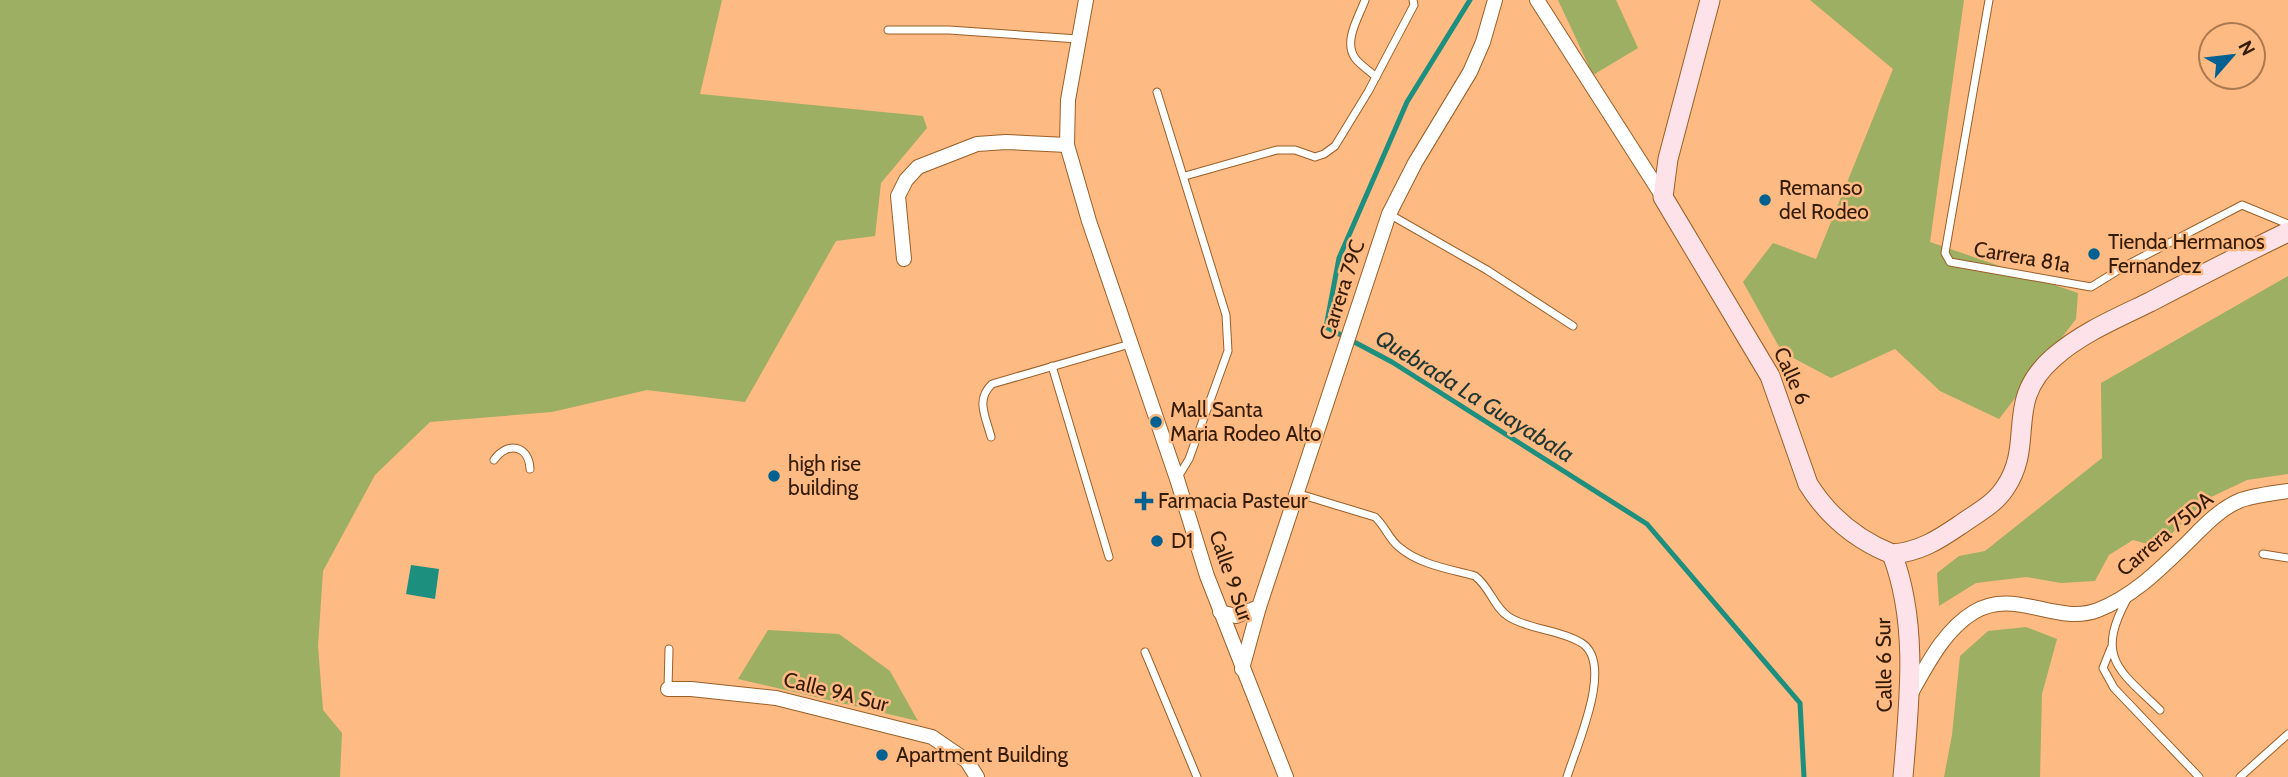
<svg xmlns="http://www.w3.org/2000/svg" width="2288" height="777" font-family="Cabin,sans-serif">
  <style>
    .green { fill: #9caf62 }
    .water { fill: #1c8f7f }
    .lines { fill: none; stroke-linecap: round; stroke-linejoin: round }
    .stream { stroke: #1c8f7f; stroke-width: 5 }
    .lane-casing { stroke: #9a5f26; stroke-width: 9 }
    .street-casing { stroke: #9a5f26; stroke-width: 16 }
    .secondary-casing { stroke: #9a5f26; stroke-width: 21 }
    .lane { stroke: #fff; stroke-width: 7 }
    .street { stroke: #fff; stroke-width: 14 }
    .secondary { stroke: #fee2ea; stroke-width: 19 }
    .poi-dot { fill: #026191; stroke: #fdba83; stroke-width: 2.5 }
    .labels { text-anchor: middle; stroke-width: 5; stroke-linejoin: round; paint-order: stroke }
    .poi-label { font-size: 21px; fill: #341b04; stroke: #fdba83; text-anchor: start }
    .street-label { font-size: 21px; fill: #341b04; stroke: #fdba83 }
    .water-label { font-size: 23px; font-style: italic; fill: #203733; stroke: #fdba83 }
  </style>
  <rect width="100%" height="100%" fill="#fdba83"/>
  <!-- green -->
  <g class="green">
    <polygon points="0,0 722,0 700,94 923,116 927,128 881,183 875,236 836,241 745,402 647,390 552,412 430,422 375,475 323,571 318,646 323,710 342,733 340,777 0,777"/>
    <polygon points="1558,0 1616,0 1638,48 1593,75"/>
    <polygon points="1810,0 1964,0 1930,242 2078,293 2076,319 1999,419 1940,391 1895,349 1831,378 1782,352 1743,282 1773,243 1816,259 1893,69"/>
    <polygon points="2288,276 2288,474 2247,480 2207,499 2158,547 2133,540 2109,555 2095,581 2061,583 2026,577 1976,583 1939,606 1937,573 1959,556 1985,551 2102,458 2101,383"/>
    <polygon points="2026,627 2057,639 2042,694 2040,777 1944,777 1952,735 1960,656 1988,631"/>
    <polygon points="768,630 839,634 890,671 918,721 738,679"/>
  </g>
  <!-- water -->
  <polygon class="water" points="411,565 439,569 435,599 406,594"/>
  <g class="lines">
    <!-- stream -->
    <polyline class="stream" points="1470,0 1407,102 1339,258 1326,327 1392,362 1647,524 1800,703 1804,777"/>
    <!-- lane casing -->
    <g class="lane-casing">
      <g id="lane">
        <path d="M1365,0C1359,17 1343,41 1355,58C1360,65 1370,71 1376,77"/>
        <polyline points="1989,0 1945,253 1950,262 2091,287 2125,266 2242,205 2288,224"/>
        <polyline points="888,30 949,30 1078,39"/>
        <polyline points="1157,92 1226,315 1228,351 1189,459 1178,477"/>
        <polyline points="1185,176 1277,150 1295,150 1315,157 1324,154 1335,146 1368,92 1414,5 1413,0"/>
        <polyline points="1389,214 1487,270 1573,326"/>
        <polyline points="1052,366 1109,557"/>
        <path d="M991,437C986,417 975,400 992,384L1130,344"/>
        <path d="M494,460C507,441 529,445 530,469"/>
        <path d="M1296,493L1375,517C1385,526 1389,539 1399,547C1420,565 1450,569 1475,576C1490,587 1494,608 1509,617C1530,630 1558,629 1580,642C1616,661 1576,747 1567,777"/>
        <polyline points="2263,554 2288,558"/>
        <path d="M2127,599C2095,658 2119,670 2160,710"/>
        <polyline points="2111,648 2103,668 2114,688 2199,777"/>
        <polyline points="1145,652 1197,777"/>
        <polyline points="668,688 669,649"/>
        <polyline points="2240,777 2288,734"/>
      </g>
    </g>
    <!-- street casing -->
    <g class="street-casing">
      <g id="street">
        <polyline points="1086,0 1068,100 1067,145 1089,221 1177,479 1207,576 1286,777"/>
        <polyline points="1537,0 1663,197"/>
        <polyline points="904,259 898,196 906,180 918,167 977,144 1006,142 1067,145"/>
        <polyline points="1220,612 1236,616 1259,607"/>
        <polyline points="1242,669 1259,607 1389,214 1415,163 1470,72 1483,42 1495,0"/>
        <polyline points="668,689 691,689 776,698 932,737 967,761 977,777"/>
        <path d="M1910,695C1927,665 1944,630 1974,612C2015,587 2056,626 2098,610C2134,596 2160,569 2187,543C2203,527 2219,509 2241,500C2256,495 2273,493 2288,491"/>
      </g>
    </g>
    <!-- secondary casing -->
    <g class="secondary-casing">
      <g id="secondary">
        <path d="M1710,0L1668,159L1663,197L1770,376L1808,484C1828,516 1857,540 1892,554C1919,552 1938,540 1960,525C1975,514 1994,505 2005,488C2036,442 2003,402 2053,358C2081,333 2117,318 2150,302C2196,278 2242,254 2288,232"/>
        <path d="M1892,554C1919,624 1909,704 1903,777"/>
      </g>
    </g>
    <!-- lane -->
    <use href="#lane" class="lane"/>
    <!-- street -->
    <use href="#street" class="street"/>
    <!-- secondary -->
    <use href="#secondary" class="secondary"/>
  </g>
  <!-- markers -->
  <g class="poi-dot">
    <circle cx="1765" cy="200" r="7"/>
    <circle cx="2094" cy="254" r="7"/>
    <circle cx="1156" cy="422" r="7"/>
    <circle cx="774" cy="476" r="7"/>
    <path d="M1140.5 490.5h7v7h7v7h-7v7h-7v-7h-7v-7h7z"/>
    <circle cx="1157" cy="541" r="7"/>
    <circle cx="882" cy="755" r="7"/>
  </g>
  <g class="labels">
    <!-- poi labels -->
    <g class="poi-label">
      <text x="1779" y="195">Remanso<tspan x="1779" dy="24">del Rodeo</tspan></text>
      <text x="2108" y="249">Tienda Hermanos<tspan x="2108" dy="24">Fernandez</tspan></text>
      <text x="1170" y="417">Mall Santa<tspan x="1170" dy="24">Maria Rodeo Alto</tspan></text>
      <text x="788" y="471">high rise<tspan x="788" dy="24">building</tspan></text>
      <text x="1158" y="508">Farmacia Pasteur</text>
      <text x="1171" y="548">D1</text>
      <text x="896" y="762">Apartment Building</text>
    </g>
    <!-- street labels -->
    <g class="street-label">
      <text transform="translate(2022 257) rotate(10)" y="7">Carrera 81a</text>
      <text transform="translate(1342 290) rotate(-72)" y="7">Carrera 79C</text>
      <text transform="translate(1792 376) rotate(66)" y="7">Calle 6</text>
      <text transform="translate(2165 534) rotate(-40)" y="7">Carrera 75DA</text>
      <text transform="translate(1231 576) rotate(71)" y="7">Calle 9 Sur</text>
      <text transform="translate(1884 665) rotate(-91)" y="7">Calle 6 Sur</text>
      <text transform="translate(836 692) rotate(14)" y="7">Calle 9A Sur</text>
    </g>
    <!-- water labels -->
    <g class="water-label">
      <text transform="translate(1475 396) rotate(32)" y="8">Quebrada La Guayabala</text>
    </g>
  </g>
  <!-- north arrow -->
  <g transform="translate(2232 56) rotate(62)"><circle r="33" fill="#fdba83" stroke="#ad7a50" stroke-width="2"/>
  <path d="M0-5L12 26L0 18L-12 26Z" fill="#026191"/>
  <text y="-10" font-size="19" font-weight="bold" text-anchor="middle" fill="#341b04">N</text>
  </g>
</svg>
